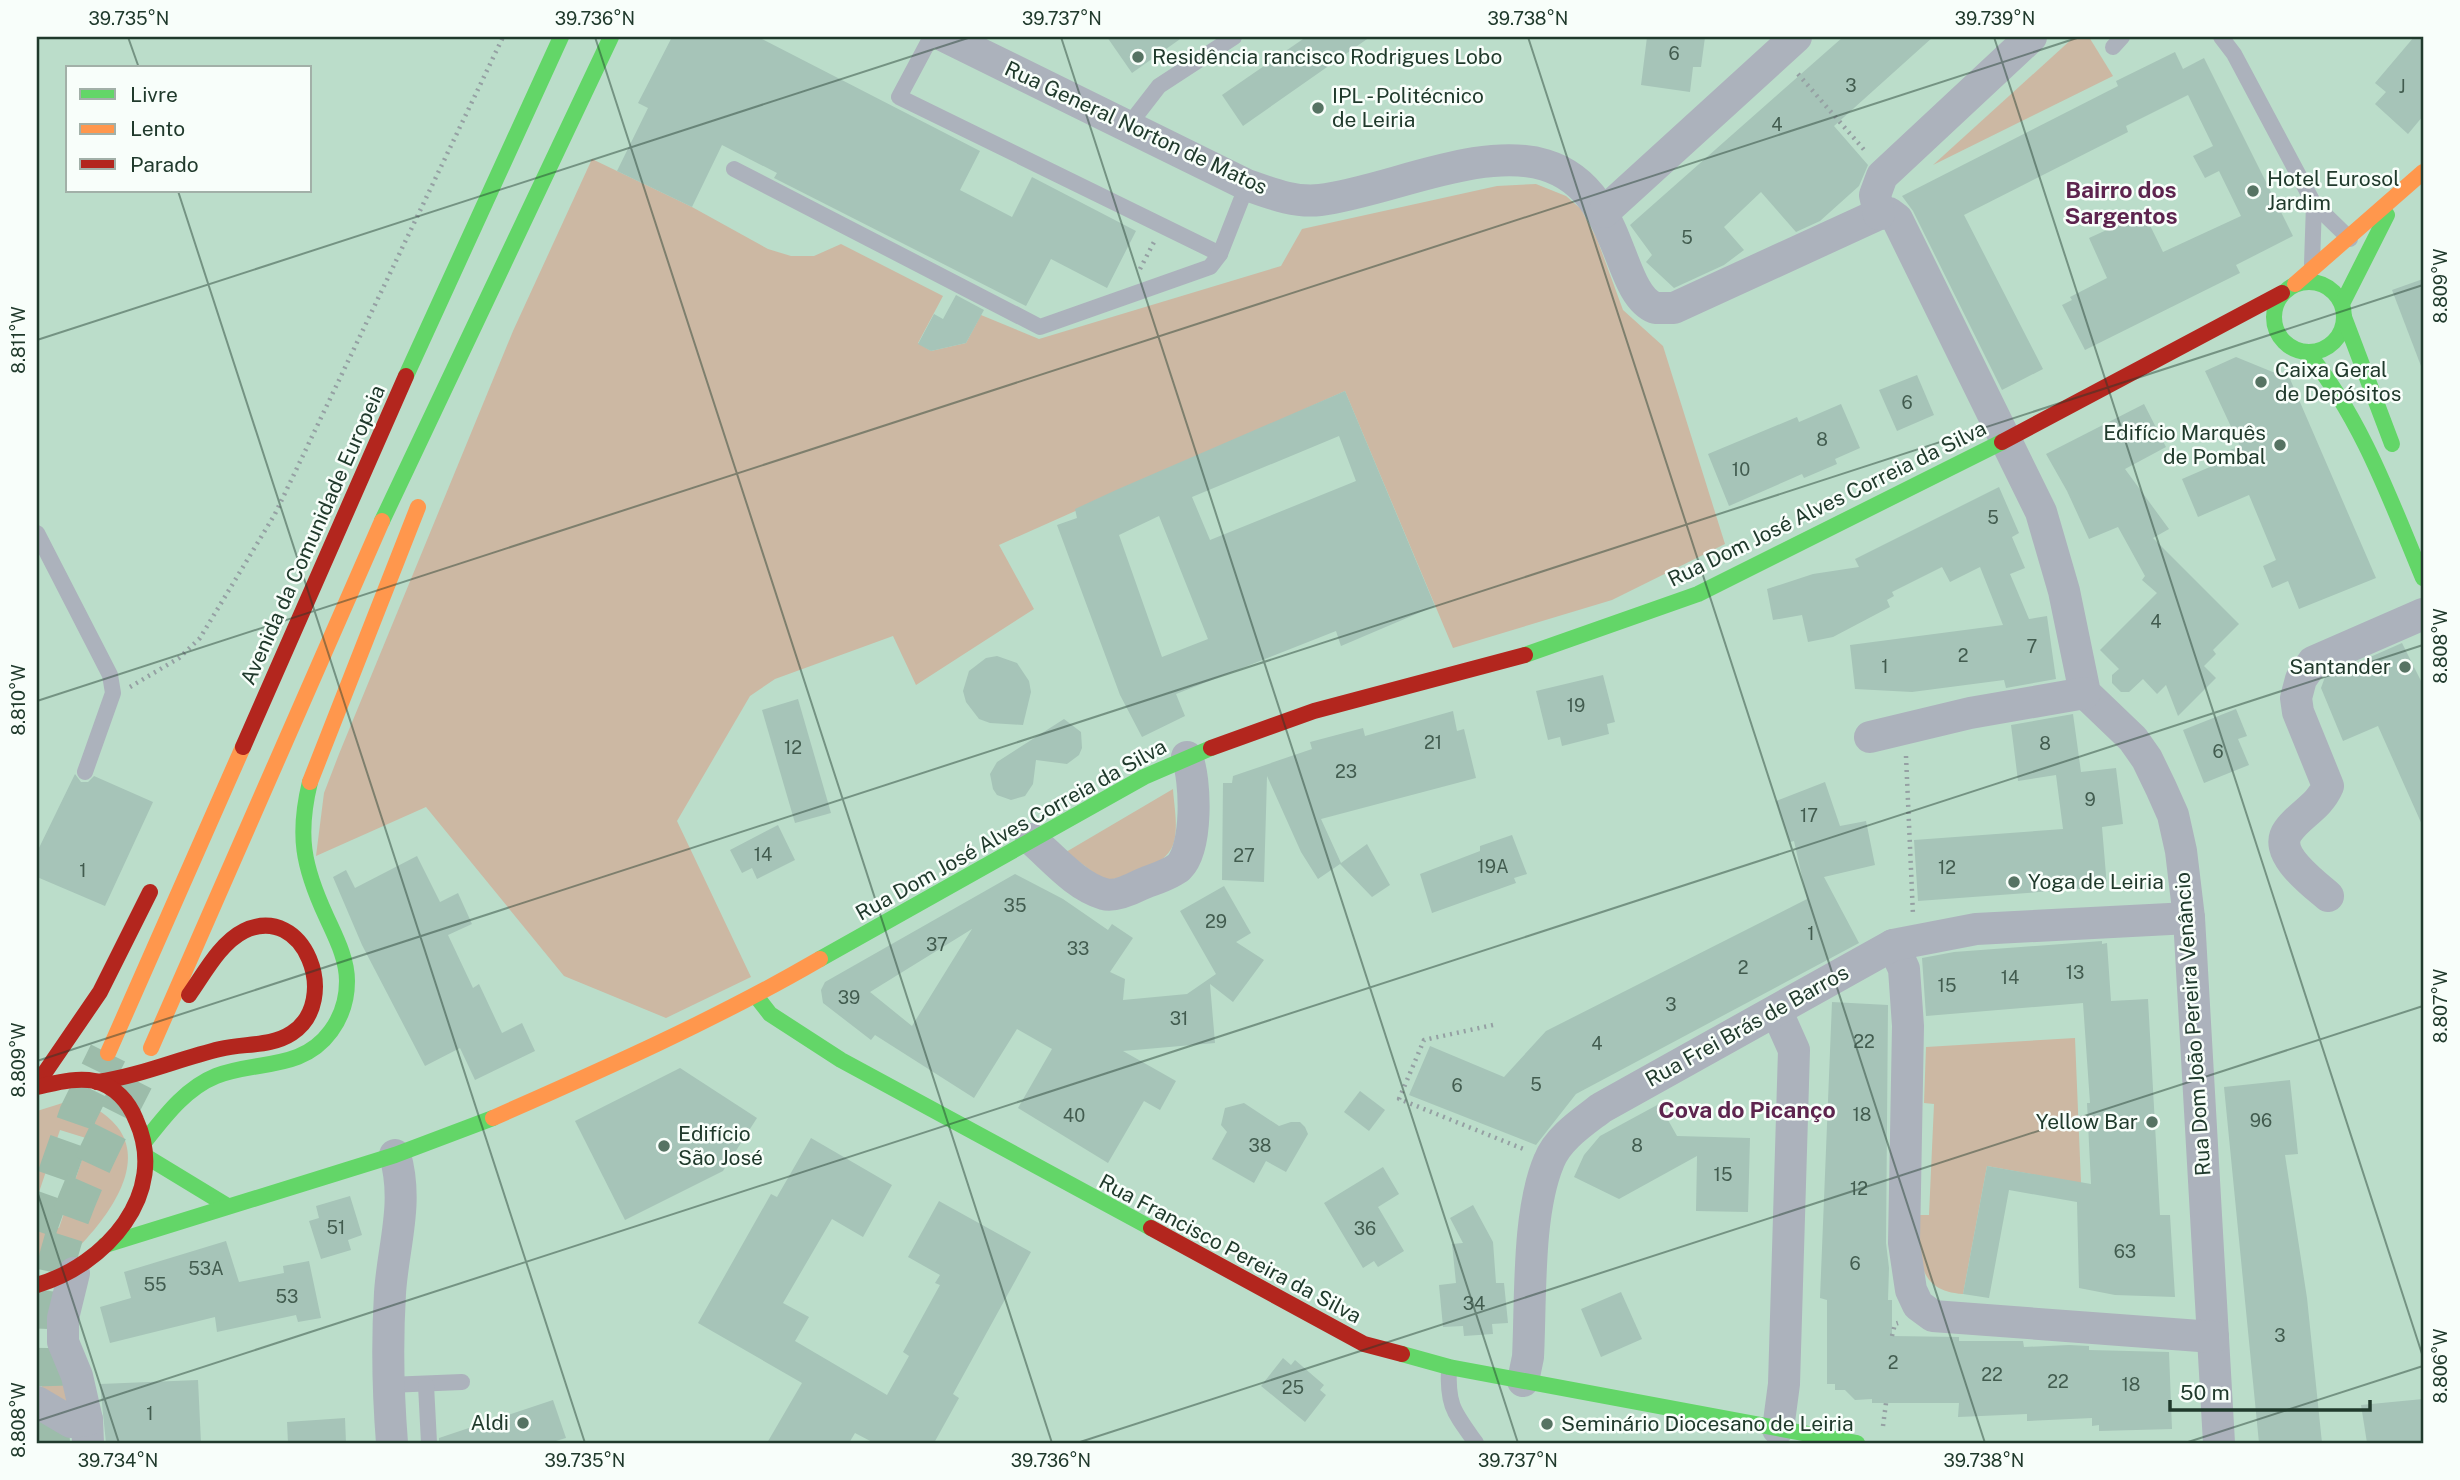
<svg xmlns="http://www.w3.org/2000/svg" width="2460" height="1480" font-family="'Public Sans',sans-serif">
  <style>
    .green { fill: #ccb8a3 }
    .building { fill: #a6c4b8; fill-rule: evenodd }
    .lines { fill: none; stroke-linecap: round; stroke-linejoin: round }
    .primary-tunnel { stroke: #9cbcaa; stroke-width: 38; stroke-dasharray: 38 19; stroke-linecap: butt }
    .path { stroke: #95a0a3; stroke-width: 4.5; stroke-dasharray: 2 5; stroke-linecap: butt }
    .lane { stroke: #acb2bc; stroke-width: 16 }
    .street { stroke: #acb2bc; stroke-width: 32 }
    .fast { stroke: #63d668; stroke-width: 16 }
    .slow { stroke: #ff974d; stroke-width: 16 }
    .jam { stroke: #b3261e; stroke-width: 16 }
    .ticks { fill: none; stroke: #203a2c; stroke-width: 2; stroke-opacity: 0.45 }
    .poi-dot { fill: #567363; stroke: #f8fefa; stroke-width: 2.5 }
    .labels { text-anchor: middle; stroke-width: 5; stroke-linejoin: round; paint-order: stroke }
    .number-label { font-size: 18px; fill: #425c4f }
    .poi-label { font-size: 21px; fill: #203a2c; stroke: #f8fefa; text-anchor: start }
    .street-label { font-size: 21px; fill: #203a2c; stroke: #f8fefa }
    .neighbourhood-label { font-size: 23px; font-weight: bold; fill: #5d244e; stroke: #f8fefa }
    .neatline { fill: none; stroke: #203a2c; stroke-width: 2.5 }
    .ticks-label { font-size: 18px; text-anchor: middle; fill: #203a2c }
  </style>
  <rect width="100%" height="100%" fill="#bbddca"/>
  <!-- green -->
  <g class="green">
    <polygon points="2074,37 2089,37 2113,76 1933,165"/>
    <polygon points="592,159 692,207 768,249 791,256 814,256 841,244 943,296 918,343 931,351 966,343 981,315 1039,339 1281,266 1302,229 1497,186 1536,184 1566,196 1581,209 1597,239 1623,310 1663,346 1725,544 1612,600 1453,648 1345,391 999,545 1034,609 916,685 893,636 775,679 750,696 677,821 751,977 666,1018 564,976 426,807 316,856 324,793 339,754 513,331"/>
    <path d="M1173,789C1174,806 1179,829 1173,845C1164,868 1126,876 1105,881L1066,852Z"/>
    <path d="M2075,1038L2081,1183L1987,1166L1963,1294C1914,1291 1919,1253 1920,1215H1929L1934,1104L1924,1103L1926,1047Z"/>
    <path d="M69,1101C86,1103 99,1108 112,1121C146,1154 119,1200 94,1230C85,1240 75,1253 62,1259C55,1263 45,1265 37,1268V1221L59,1228L89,1139L60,1130L37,1198V1111Z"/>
    <polygon points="55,1359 71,1403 44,1392 39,1378 42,1363"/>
    <polygon points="37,1423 67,1435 67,1443 37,1443"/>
  </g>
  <!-- building -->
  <g class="building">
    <polygon points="672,37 758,37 980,151 960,190 1012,217 1032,177 1136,231 1107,288 1051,259 1026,306 774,178 777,173 722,145 692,207 617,171 648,108 638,103"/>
    <polygon points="1107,37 1183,37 1132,73"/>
    <polygon points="1306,37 1370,37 1243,126 1222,95"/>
    <polygon points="1647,37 1705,37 1701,67 1693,67 1690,92 1641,85"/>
    <polygon points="1843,37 1933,37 1834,126 1868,165 1859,186 1820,221 1796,232 1761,192 1724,227 1744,250 1724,265 1674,288 1646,262 1652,255 1630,225"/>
    <polygon points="2414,37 2423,37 2423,116 2408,134 2375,104 2386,92 2375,83"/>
    <polygon points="2175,52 2183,69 2204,58 2293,236 2236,265 2240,273 2085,350 2062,305 2072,300 2070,297 2107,278 2089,238 2144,213 2163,252 2241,216 2219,171 2205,178 2193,156 2213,146 2188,95 2126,126 2128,132 1964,215 2043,369 2002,390 1913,211 1902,196 2118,86 2116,81"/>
    <polygon points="2423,279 2423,366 2421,366 2392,290"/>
    <polygon points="956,295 984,310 966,343 931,351 918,344 934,314 943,319"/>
    <polygon points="2236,357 2290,379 2376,578 2299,609 2288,581 2272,588 2263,566 2276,560 2249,495 2198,517 2182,479 2219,463 2216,456 2240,446 2205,371"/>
    <polygon points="1917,375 1934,415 1897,431 1879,390"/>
    <path d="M1345,391L1435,606L1341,646L1336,631L1176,694L1185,716L1142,737L1120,695L1057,525L1077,518L1075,509L1116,490ZM1339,436L1356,481L1210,540L1192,497ZM1159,516L1208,639L1162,657L1119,535Z"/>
    <polygon points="1841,404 1860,448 1835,459 1837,464 1804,478 1802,474 1729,506 1708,454 1797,417 1799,422"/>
    <polygon points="2144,404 2166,447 2125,469 2169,529 2153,538 2239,624 2213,650 2216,654 2204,666 2216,678 2178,716 2166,685 2157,694 2143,679 2129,692 2121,692 2112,683 2112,675 2119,669 2100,650 2157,593 2142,580 2145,576 2118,527 2089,539 2067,491 2046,454"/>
    <polygon points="1999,487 2019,533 2012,537 2025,568 2010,574 2029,619 2047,616 2056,679 2006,688 2004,680 1912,692 1855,689 1850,645 2003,625 1980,567 1950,582 1942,567 1892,592 1894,596 1887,600 1890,607 1833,637 1808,642 1802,615 1773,620 1767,589 1813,574 1859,567 1855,559"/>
    <polygon points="2402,643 2423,685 2423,827 2378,726 2343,741 2321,688 2325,677"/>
    <polygon points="997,656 1017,663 1029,681 1031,692 1023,725 990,723 979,719 966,702 963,691 969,671 986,658"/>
    <polygon points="1603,675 1615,722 1607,724 1609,734 1562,746 1560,737 1548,740 1536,691"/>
    <polygon points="798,699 831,813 795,823 762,710"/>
    <polygon points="2236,709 2247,736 2238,739 2249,765 2204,783 2183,730"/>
    <polygon points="1453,711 1457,731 1464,729 1476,778 1321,819 1341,863 1367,844 1390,885 1372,897 1340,864 1318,879 1301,852 1267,776 1264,882 1222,880 1223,783 1232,783 1233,776 1312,749 1310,742 1363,728 1365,736"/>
    <polygon points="2073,714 2081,772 2116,768 2123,824 2102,827 2107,887 1918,901 1914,840 2063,829 2056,775 2018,781 2011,725"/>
    <polygon points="1064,719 1081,732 1082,748 1079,755 1067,764 1036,760 1033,784 1025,796 1011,800 997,795 993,789 990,774 997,762"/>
    <polygon points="75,774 81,782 88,782 94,776 153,802 105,906 37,877 37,852"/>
    <polygon points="1825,782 1840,826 1866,821 1875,865 1824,877 1859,943 1576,1094 1536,1145 1409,1095 1430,1046 1504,1077 1546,1031 1807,899 1794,841 1790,842 1776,801"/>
    <polygon points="778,825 795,860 757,879 752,868 742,873 730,850"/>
    <polygon points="1512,835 1527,874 1514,878 1516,883 1432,913 1420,874 1480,851 1480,846"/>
    <polygon points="417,856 440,902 458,893 472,924 448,935 473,988 479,984 502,1033 522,1023 535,1051 475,1080 460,1048 425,1066 362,945 333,877 346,870 355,888"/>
    <path d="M1015,874L1063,899L1108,930L1112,924L1133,938L1110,972L1125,979L1123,1000L1187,994L1216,974L1180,911L1224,886L1251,933L1236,942L1264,960L1233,1002L1210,984L1215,1043L1123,1051L1176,1081L1160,1110L1144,1101L1108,1163L1018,1108L1052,1049L1017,1029L974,1098L875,1035L871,1040L823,1003L821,990L825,982ZM972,929L912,1026L870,992Z"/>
    <polygon points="2102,941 2102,944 2107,943 2111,1001 2148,999 2160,1215 2170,1215 2175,1297 2115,1295 2079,1288 2077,1202 2009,1190 1989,1298 1963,1294 1987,1166 2091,1184 2087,1103 2090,1103 2083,1003 1926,1016 1922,958 1954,952"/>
    <polygon points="1832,1002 1888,1005 1886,1243 1889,1268 1888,1300 1892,1300 1892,1336 1959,1337 1959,1341 2023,1341 2024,1347 2069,1345 2089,1346 2089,1350 2169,1352 2172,1429 2099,1431 2099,1425 2092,1426 2092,1418 2027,1421 2027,1414 1958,1417 1959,1403 1872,1403 1872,1399 1855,1400 1845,1390 1835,1390 1835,1384 1827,1384 1827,1300 1820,1298"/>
    <polygon points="680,1068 757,1118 723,1171 625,1220 575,1121"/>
    <polygon points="2290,1080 2298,1154 2285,1155 2307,1298 2322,1443 2259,1443 2224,1087"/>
    <polygon points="1360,1091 1385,1110 1369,1131 1344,1112"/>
    <polygon points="1244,1103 1279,1126 1291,1122 1300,1122 1305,1127 1308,1134 1286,1172 1266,1161 1254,1183 1212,1159 1227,1132 1221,1125 1225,1108"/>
    <polygon points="1659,1104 1677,1136 1750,1138 1748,1212 1696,1211 1697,1156 1619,1199 1574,1177 1584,1155 1600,1136"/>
    <polygon points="811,1138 892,1185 863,1237 832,1219 783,1303 809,1317 795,1341 887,1395 909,1356 903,1352 940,1285 935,1283 940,1275 908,1257 939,1201 1031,1252 953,1394 959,1398 934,1443 874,1443 855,1433 849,1443 767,1443 802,1383 698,1323 771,1194 777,1197"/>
    <polygon points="1383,1167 1399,1194 1378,1207 1404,1251 1378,1267 1374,1261 1363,1268 1324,1203"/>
    <polygon points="350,1196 362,1235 348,1240 351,1250 321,1259 309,1221 319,1218 316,1206"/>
    <polygon points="1473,1205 1493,1242 1496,1283 1504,1283 1508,1323 1492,1324 1493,1334 1464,1336 1463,1326 1443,1327 1439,1285 1456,1283 1452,1244 1463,1243 1450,1218"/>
    <polygon points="226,1241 239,1282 284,1273 283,1266 309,1261 321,1318 298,1322 296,1315 217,1332 215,1317 110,1343 100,1307 131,1298 124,1272"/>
    <polygon points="1621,1292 1642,1339 1601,1357 1581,1309"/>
    <polygon points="1283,1358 1291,1365 1295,1360 1324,1385 1320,1390 1326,1395 1305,1422 1261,1386"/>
    <polygon points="198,1380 201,1443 106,1443 100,1384"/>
    <polygon points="2423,1399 2423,1443 2367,1443 2361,1405"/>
    <polygon points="553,1400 566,1438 549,1443 439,1443 439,1438"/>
    <polygon points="345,1418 346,1443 288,1443 287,1422"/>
  </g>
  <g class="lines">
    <!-- primary-tunnel -->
    <g class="primary-tunnel">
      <polyline points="37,1231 78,1114 108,1053"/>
      <path d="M51,1443C49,1392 45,1340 52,1289C62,1215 106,1137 139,1071"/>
    </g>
    <!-- path -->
    <g class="path">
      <polyline points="1798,74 1866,152"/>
      <polyline points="1140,269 1154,242"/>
      <polyline points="130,687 179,658 200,638 275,514 503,37"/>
      <polyline points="1906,756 1913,915"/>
      <polyline points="1493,1025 1424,1040 1399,1099 1526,1150"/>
      <polyline points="1892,1336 1895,1324 1898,1323"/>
      <polyline points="1883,1426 1886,1403"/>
    </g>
    <!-- lane -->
    <g class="lane">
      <polyline points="931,37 899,97 1220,254"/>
      <polyline points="2221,37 2234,54 2314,204 2350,239"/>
      <polyline points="2113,47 2122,37"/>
      <polyline points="1128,126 1159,86 1234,37"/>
      <polyline points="734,169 1040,327 1210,267 1220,254 1247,185"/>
      <polyline points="2312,264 2314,204"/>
      <polyline points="37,533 110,675 113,693 85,772"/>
      <path d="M1449,1367C1447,1406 1454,1412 1476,1443"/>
      <polyline points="388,1385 462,1382"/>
      <polyline points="426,1385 429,1443"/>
    </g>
    <!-- street -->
    <g class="street">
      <path d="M946,37L1247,185C1270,193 1294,203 1320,200C1386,192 1481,145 1545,165C1624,189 1615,292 1655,308H1674L1879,214L1889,213L1897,219L2041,512L2064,591L2085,693L2133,739L2147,759L2161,788L2173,815L2181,851L2189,918L2219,1443"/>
      <polyline points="1604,212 1796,37"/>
      <polyline points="1879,214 1875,195 1882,176 2031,37"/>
      <polyline points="1870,737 1970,713 2085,693"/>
      <path d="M1031,839C1053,858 1076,886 1104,894C1114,897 1130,890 1140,885C1151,880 1170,875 1179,867C1198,848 1196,780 1187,757"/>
      <path d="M2328,896C2313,883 2272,853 2288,831C2300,814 2319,807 2328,786L2298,712L2296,698L2301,679L2313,662L2423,614"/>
      <polyline points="1893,945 1904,969 1908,1026 1904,1243 1911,1290 1918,1305 1933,1316 2213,1337"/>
      <polyline points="1777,1012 1794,1050 1784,1384 1778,1429"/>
      <polyline points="74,1273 63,1318 63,1342 77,1376 87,1420 88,1443"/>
      <path d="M1523,1381L1528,1357C1531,1299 1527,1213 1549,1161C1558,1138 1583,1122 1601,1108L1893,945L1976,929L2189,918"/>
      <polyline points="37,1402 71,1422 87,1420"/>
      <path d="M392,1443C388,1393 387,1343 390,1293C393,1246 409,1203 395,1155"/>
    </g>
    <!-- fast -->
    <g class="fast">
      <circle cx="2309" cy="317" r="35"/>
      <polyline points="2342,304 2387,215"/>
      <polyline points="2344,317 2392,444"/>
      <path d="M2308,353C2362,420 2390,499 2423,578"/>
      <polyline points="406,376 561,37"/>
      <polyline points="382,521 611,37"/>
      <polyline points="1525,655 1698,594 2002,442"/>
      <polyline points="820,959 1144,777 1211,748"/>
      <polyline points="756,996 770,1014 841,1060 1151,1228"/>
      <path d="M146,1140C165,1116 186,1088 216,1076C258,1060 302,1071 331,1031C342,1016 347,999 347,981C347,958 335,936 326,916C303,866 297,835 310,782"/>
      <polyline points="147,1157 226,1205"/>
      <polyline points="105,1245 395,1155 493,1118"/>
      <polyline points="1402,1354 1449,1367 1857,1443"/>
    </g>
    <!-- slow -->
    <g class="slow">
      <polyline points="2295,284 2423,172"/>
      <polyline points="310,782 418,507"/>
      <polyline points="151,1048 382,521"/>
      <polyline points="108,1053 243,747"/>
      <path d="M493,1118C604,1069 715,1020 820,959"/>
    </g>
    <!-- jam -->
    <g class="jam">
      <polyline points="2002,442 2282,293"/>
      <polyline points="243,747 406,376"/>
      <polyline points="1211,748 1314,711 1525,655"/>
      <path d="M97,1082C140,1076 178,1059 220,1049C244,1043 271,1047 292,1033C341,1001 305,902 244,931C220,943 204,974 189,995"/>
      <polyline points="37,1084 100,992 150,892"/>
      <path d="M37,1087C56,1083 76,1077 95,1081C115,1086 129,1102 136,1120C170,1194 105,1265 37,1285"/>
      <polyline points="1151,1228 1364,1344 1402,1354"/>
    </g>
  </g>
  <!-- ticks -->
  <path class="ticks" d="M128,37L139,68M595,37L1052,1443M1061,37L1518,1443M1528,37L1985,1443M1994,37L2423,1357M178,191L585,1443M37,340L971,37M37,701L2080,37M37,1061L2423,285M37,1191L119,1443M37,1421L2423,645M1077,1443L2423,1006M2185,1443L2423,1366"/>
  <!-- markers -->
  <g class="poi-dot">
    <circle cx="1138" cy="57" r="7"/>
    <circle cx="1318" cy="108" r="7"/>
    <circle cx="2253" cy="191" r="7"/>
    <circle cx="2261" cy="382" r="7"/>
    <circle cx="2280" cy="445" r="7"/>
    <circle cx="2405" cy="667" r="7"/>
    <circle cx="2014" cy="882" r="7"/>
    <circle cx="2152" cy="1122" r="7"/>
    <circle cx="664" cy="1146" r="7"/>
    <circle cx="523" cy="1423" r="7"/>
    <circle cx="1547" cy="1424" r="7"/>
  </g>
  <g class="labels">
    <!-- number labels -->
    <g class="number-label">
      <text x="1674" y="60">6</text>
      <text x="1851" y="92">3</text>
      <text x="2402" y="93">J</text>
      <text x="1777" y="131">4</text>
      <text x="1687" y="244">5</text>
      <text x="1907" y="409">6</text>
      <text x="1822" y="446">8</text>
      <text x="1741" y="476">10</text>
      <text x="1993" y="524">5</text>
      <text x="2156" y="628">4</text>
      <text x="2032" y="653">7</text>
      <text x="1963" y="662">2</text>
      <text x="1885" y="673">1</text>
      <text x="1576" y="712">19</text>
      <text x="1433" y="749">21</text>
      <text x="2045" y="750">8</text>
      <text x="793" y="754">12</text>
      <text x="2218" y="758">6</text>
      <text x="1346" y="778">23</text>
      <text x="2090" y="806">9</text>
      <text x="1809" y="822">17</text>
      <text x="763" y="861">14</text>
      <text x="1244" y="862">27</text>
      <text x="1493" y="873">19A</text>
      <text x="1947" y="874">12</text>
      <text x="83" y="877">1</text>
      <text x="1015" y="912">35</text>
      <text x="1216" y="928">29</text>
      <text x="1811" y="940">1</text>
      <text x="937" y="951">37</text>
      <text x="1078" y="955">33</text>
      <text x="1743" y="974">2</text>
      <text x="2075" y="979">13</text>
      <text x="2010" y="984">14</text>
      <text x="1947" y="992">15</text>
      <text x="849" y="1004">39</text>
      <text x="1671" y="1011">3</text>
      <text x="1179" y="1025">31</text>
      <text x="1864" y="1048">22</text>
      <text x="1597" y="1050">4</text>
      <text x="1536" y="1091">5</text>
      <text x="1457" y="1092">6</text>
      <text x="1862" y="1121">18</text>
      <text x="1074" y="1122">40</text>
      <text x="2261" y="1127">96</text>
      <text x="1260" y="1152">38</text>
      <text x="1637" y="1152">8</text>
      <text x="1723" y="1181">15</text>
      <text x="1859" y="1195">12</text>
      <text x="336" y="1234">51</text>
      <text x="1365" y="1235">36</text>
      <text x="2125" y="1258">63</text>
      <text x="1855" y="1270">6</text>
      <text x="206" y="1275">53A</text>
      <text x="155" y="1291">55</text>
      <text x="287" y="1303">53</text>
      <text x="1474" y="1310">34</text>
      <text x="2280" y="1342">3</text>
      <text x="1893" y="1369">2</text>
      <text x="1992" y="1381">22</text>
      <text x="2058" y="1388">22</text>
      <text x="2131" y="1391">18</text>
      <text x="1293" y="1394">25</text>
      <text x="150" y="1420">1</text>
    </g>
    <!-- poi labels -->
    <g class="poi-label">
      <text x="1152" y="64">Residência rancisco Rodrigues Lobo</text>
      <text x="1332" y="103">IPL - Politécnico<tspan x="1332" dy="24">de Leiria</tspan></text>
      <text x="2267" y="186">Hotel Eurosol<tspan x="2267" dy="24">Jardim</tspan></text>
      <text x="2275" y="377">Caixa Geral<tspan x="2275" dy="24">de Depósitos</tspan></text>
      <text x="2266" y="440" text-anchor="end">Edifício Marquês<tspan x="2266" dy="24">de Pombal</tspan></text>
      <text x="2391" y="674" text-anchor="end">Santander</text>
      <text x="2028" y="889">Yoga de Leiria</text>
      <text x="2138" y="1129" text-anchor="end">Yellow Bar</text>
      <text x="678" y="1141">Edifício<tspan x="678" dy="24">São José</tspan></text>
      <text x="509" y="1430" text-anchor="end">Aldi</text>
      <text x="1561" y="1431">Seminário Diocesano de Leiria</text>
    </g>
    <!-- street labels -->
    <g class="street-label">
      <text transform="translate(1136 128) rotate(25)" y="7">Rua General Norton de Matos</text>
      <text transform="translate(1827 504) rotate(-26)" y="7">Rua Dom José Alves Correia da Silva</text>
      <text transform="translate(313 535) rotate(-66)" y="7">Avenida da Comunidade Europeia</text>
      <text transform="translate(1011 830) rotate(-29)" y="7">Rua Dom José Alves Correia da Silva</text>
      <text transform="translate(2193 1024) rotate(-94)" y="7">Rua Dom João Pereira Venâncio</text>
      <text transform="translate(1747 1026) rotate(-29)" y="7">Rua Frei Brás de Barros</text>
      <text transform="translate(1230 1249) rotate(28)" y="7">Rua Francisco Pereira da Silva</text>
    </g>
    <!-- neighbourhood labels -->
    <g class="neighbourhood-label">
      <text x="2121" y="198">Bairro dos<tspan x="2121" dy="26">Sargentos</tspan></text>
      <text x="1747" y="1118">Cova do Picanço</text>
    </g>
  </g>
  <!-- border -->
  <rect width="2460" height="1480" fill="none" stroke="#f8fefa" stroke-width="77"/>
  <!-- legend -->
  <rect x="66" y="66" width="245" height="126" fill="#f8fefa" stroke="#a2b0a8" stroke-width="2"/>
  <rect x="80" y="89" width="35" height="10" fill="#63d668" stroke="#a2b0a8" stroke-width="2"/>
  <text x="130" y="102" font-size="21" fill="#203a2c">Livre</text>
  <rect x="80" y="124" width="35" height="10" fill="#ff974d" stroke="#a2b0a8" stroke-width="2"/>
  <text x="130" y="136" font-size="21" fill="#203a2c">Lento</text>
  <rect x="80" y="159" width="35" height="10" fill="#b3261e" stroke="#a2b0a8" stroke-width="2"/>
  <text x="130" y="172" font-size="21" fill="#203a2c">Parado</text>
  <!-- scale -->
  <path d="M2170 1400v10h200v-10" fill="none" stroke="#203a2c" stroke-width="3.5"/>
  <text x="2180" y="1400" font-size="21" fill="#203a2c" stroke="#f8fefa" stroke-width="5" paint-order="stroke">50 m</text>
  <rect x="38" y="38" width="2384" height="1404" class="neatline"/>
  <g class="ticks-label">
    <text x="129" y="25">39.735°N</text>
    <text x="595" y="25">39.736°N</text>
    <text x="1062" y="25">39.737°N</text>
    <text x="1528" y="25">39.738°N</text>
    <text x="1995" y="25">39.739°N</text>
    <text transform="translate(2441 286) rotate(-90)" y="6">8.809°W</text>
    <text transform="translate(19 340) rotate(-90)" y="6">8.811°W</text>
    <text transform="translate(2441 646) rotate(-90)" y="6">8.808°W</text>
    <text transform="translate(19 700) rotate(-90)" y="6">8.810°W</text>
    <text transform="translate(2441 1006) rotate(-90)" y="6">8.807°W</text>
    <text transform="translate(19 1060) rotate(-90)" y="6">8.809°W</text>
    <text transform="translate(2441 1366) rotate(-90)" y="6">8.806°W</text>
    <text transform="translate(19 1420) rotate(-90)" y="6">8.808°W</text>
    <text x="118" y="1467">39.734°N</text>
    <text x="585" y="1467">39.735°N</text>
    <text x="1051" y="1467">39.736°N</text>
    <text x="1518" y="1467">39.737°N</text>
    <text x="1984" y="1467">39.738°N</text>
  </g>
</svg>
